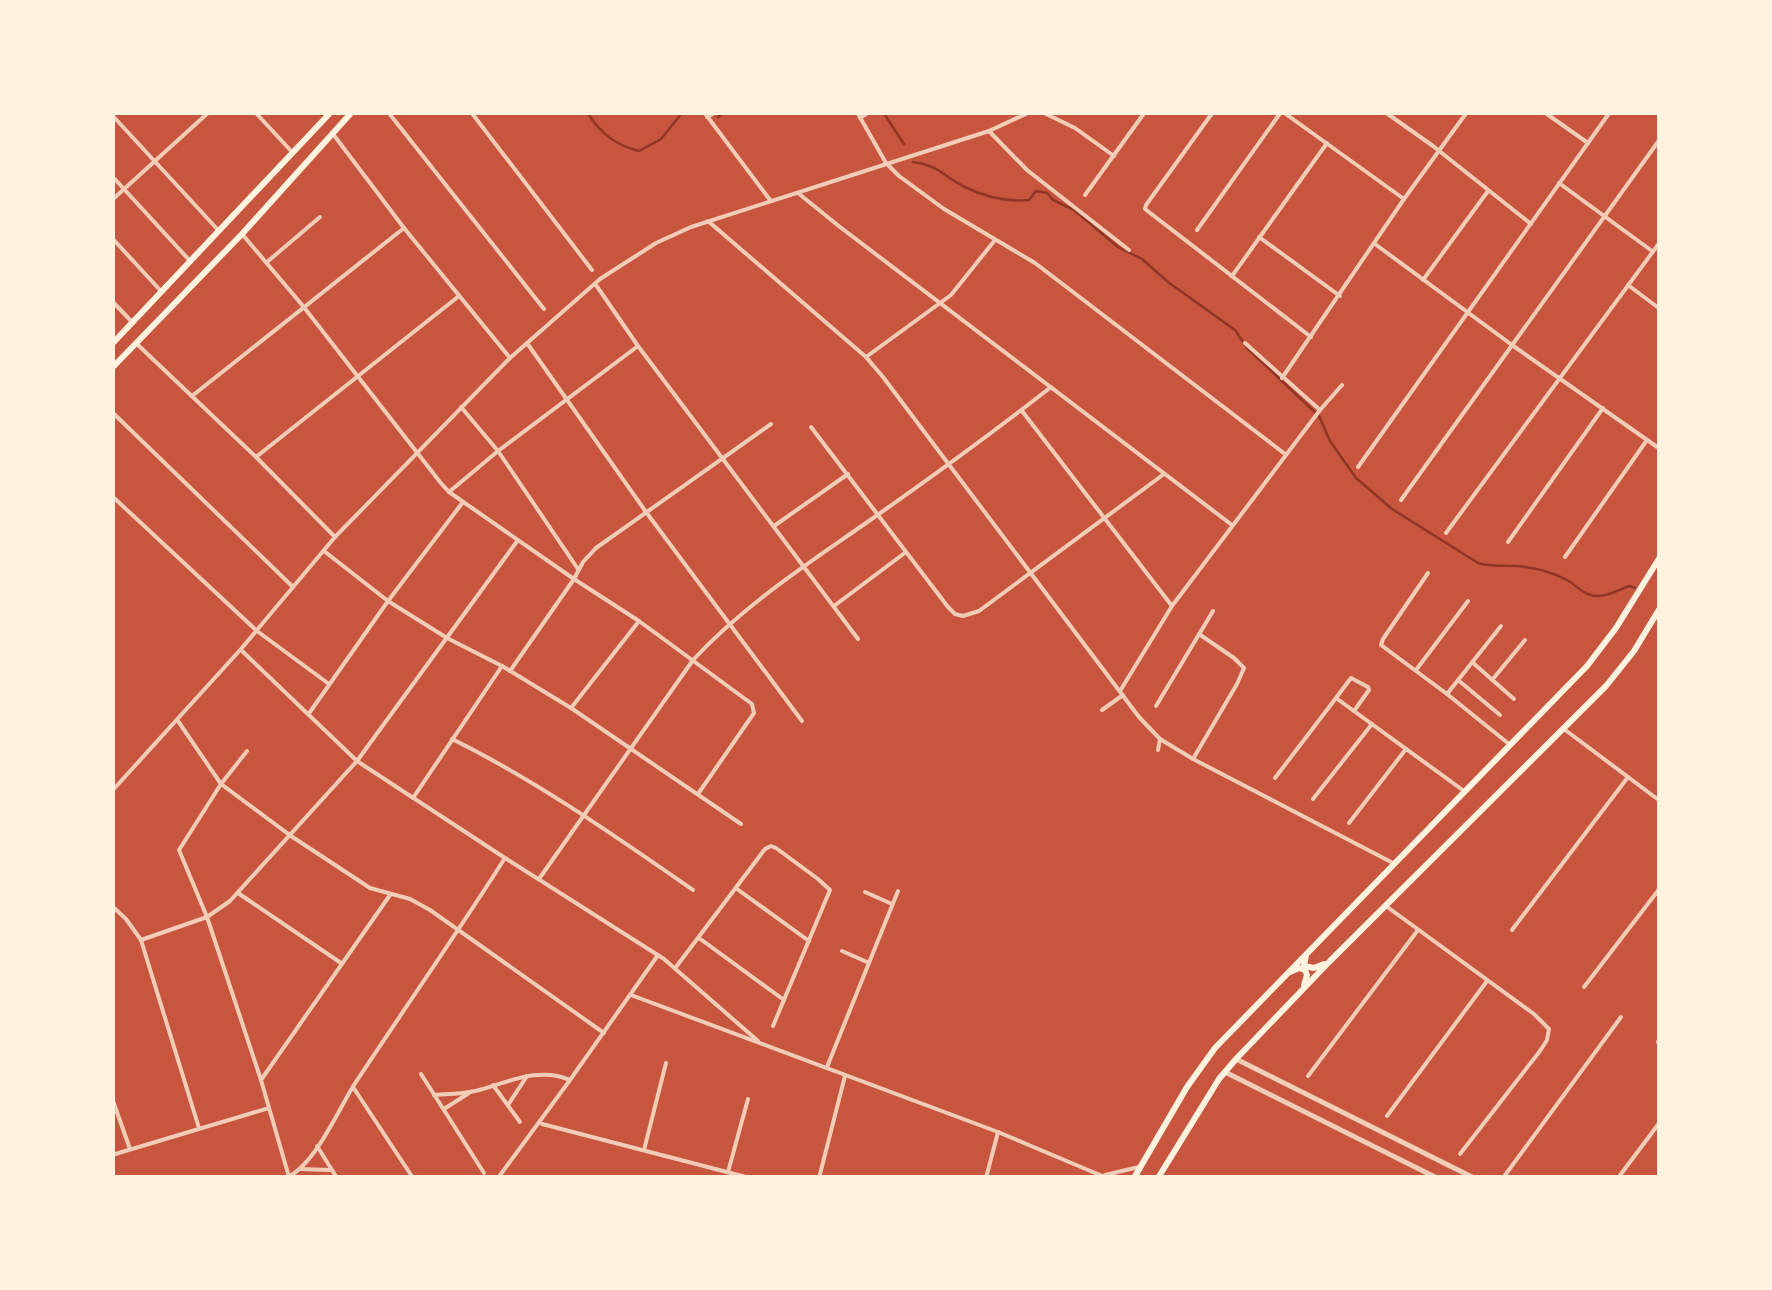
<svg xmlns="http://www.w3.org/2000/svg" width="1772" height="1290" font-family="Cabin,sans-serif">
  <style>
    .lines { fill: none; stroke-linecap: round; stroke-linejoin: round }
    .stream { stroke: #8f3625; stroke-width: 2.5 }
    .minor { stroke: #f1ccb7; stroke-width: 4 }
    .tertiary { stroke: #f1ccb7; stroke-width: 5 }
    .primary { stroke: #fff3e0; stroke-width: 6 }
  </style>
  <rect width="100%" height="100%" fill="#c8553d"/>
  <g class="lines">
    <!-- stream -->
    <g class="stream">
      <path d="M587,112C600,133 615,145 639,151L661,139L682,113"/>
      <polyline points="883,112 904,144"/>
      <polyline points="718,117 725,112"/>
      <path d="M913,162C941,166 942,176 965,187C985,197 1007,202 1029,200L1036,191L1047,193L1053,200L1074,210L1118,247L1142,259L1168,282L1235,330L1248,349L1319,416L1330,441L1356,478L1392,509L1478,563C1494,568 1510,564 1526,567C1538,569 1554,573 1565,579C1579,586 1582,596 1600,596C1611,595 1620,589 1630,586L1635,588"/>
    </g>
    <!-- minor -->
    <g class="minor">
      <polyline points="255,112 293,153"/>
      <polyline points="388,112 544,309"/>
      <polyline points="471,112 592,270"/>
      <polyline points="704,112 770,200"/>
      <polyline points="857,112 886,163 899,176 944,209 1035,263 1285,454"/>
      <polyline points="1042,112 1075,128 1114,156"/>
      <polyline points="1213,112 1146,205 1145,209 1311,337"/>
      <polyline points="1283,112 1404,199"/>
      <polyline points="1385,112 1433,146 1531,224"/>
      <polyline points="1544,112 1588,143"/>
      <polyline points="112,115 219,231"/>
      <polyline points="707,117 716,112"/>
      <polyline points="860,118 869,112"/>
      <polyline points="989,131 1027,170 1129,250"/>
      <polyline points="333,134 404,228 510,358"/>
      <polyline points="112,176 191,262"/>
      <polyline points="1559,183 1652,251"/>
      <polyline points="798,193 840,227 1232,525"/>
      <polyline points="1085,195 1145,112"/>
      <polyline points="112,200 209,112"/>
      <polyline points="708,221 866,357 883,377 1139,717 1160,739 1193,759 1393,863"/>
      <polyline points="1197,230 1281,112"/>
      <polyline points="242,234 303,306 440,482 449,492 574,579 639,621 752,704 754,713 698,794"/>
      <polyline points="1259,237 1340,296"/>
      <polyline points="112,238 160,290"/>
      <polyline points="1375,244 1512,345 1660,449"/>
      <polyline points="267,262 320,217"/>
      <polyline points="1232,276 1327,143"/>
      <polyline points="1423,280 1488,191"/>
      <polyline points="596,285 638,346 858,639"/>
      <polyline points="1628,285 1660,309"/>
      <polyline points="112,301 133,323"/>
      <polyline points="527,343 646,512 802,721"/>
      <polyline points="1245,343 1320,410 1342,385"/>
      <polyline points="138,345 256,457 335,537"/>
      <polyline points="866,357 951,295 995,240"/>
      <polyline points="1282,378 1404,199 1467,112"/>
      <polyline points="192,396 404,228"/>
      <polyline points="461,407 498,451 578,569"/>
      <polyline points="1022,411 1172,606"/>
      <polyline points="112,412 293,587"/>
      <polyline points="811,427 948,607 955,614 963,616 979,611 1164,474"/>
      <polyline points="256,457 459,296"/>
      <polyline points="1358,467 1610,112"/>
      <polyline points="449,492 498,451 638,346"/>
      <polyline points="112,496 257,631 329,684"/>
      <polyline points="1401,500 1660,139"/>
      <polyline points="774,526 848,474"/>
      <polyline points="1446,533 1660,242"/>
      <polyline points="1508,542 1603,408"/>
      <polyline points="324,551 388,601 447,638 502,666 571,708 741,824"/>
      <polyline points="1565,557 1647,440"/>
      <polyline points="1428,573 1383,639 1381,645 1447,694 1509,744"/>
      <polyline points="834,606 906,552"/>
      <polyline points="241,650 357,761 505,858 664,959 758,1041"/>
      <polyline points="1472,662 1514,699"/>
      <polyline points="1416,670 1468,601"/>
      <polyline points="510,671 574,579 583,562 596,548 771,424"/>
      <polyline points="1458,680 1500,715"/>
      <polyline points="1492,680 1525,640"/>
      <polyline points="1120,691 1172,606 1320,410"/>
      <polyline points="1447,694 1501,626"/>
      <polyline points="1336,698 1351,678 1368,687 1369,690 1354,711"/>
      <polyline points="1156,706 1213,611"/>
      <polyline points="571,708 639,621"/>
      <polyline points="1102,710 1123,695"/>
      <polyline points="310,712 388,601 463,502"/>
      <polyline points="178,721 221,784 291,836 370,888 410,899 430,910 604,1033"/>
      <polyline points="1564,729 1660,801"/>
      <path d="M452,739C537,781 615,836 693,890"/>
      <polyline points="1158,750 1160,739"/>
      <polyline points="247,751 221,784 179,850 207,917 261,1080 289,1177"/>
      <polyline points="1193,759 1237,684 1244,668 1234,658 1199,634"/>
      <polyline points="1275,778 1336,698 1464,791"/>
      <polyline points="112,791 241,649 335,537 510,358 600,279 656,243 691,227 989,131 1030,112"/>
      <polyline points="413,798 502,666"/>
      <polyline points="1313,799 1372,724"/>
      <polyline points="1349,823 1406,749"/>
      <path d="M539,879L693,660C743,606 806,565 866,523C929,479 991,434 1051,387"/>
      <polyline points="737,889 809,941"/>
      <polyline points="865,892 892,904"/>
      <polyline points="238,893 341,963"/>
      <polyline points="112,906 126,919 141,940 207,917 230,901 357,761 518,540"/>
      <polyline points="1386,906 1534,1014 1549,1029 1547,1040 1540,1051 1460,1154"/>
      <polyline points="1512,930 1628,777"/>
      <polyline points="699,938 784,1000"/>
      <polyline points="141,940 199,1128"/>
      <polyline points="842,951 867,962"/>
      <polyline points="676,967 765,849 771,846 776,848 818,879 830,890 773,1026"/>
      <polyline points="1584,987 1660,888"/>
      <polyline points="631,995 998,1132 1107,1178"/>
      <polyline points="1658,1042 1660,1041"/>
      <polyline points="827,1067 898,891"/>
      <polyline points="421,1074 484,1173"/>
      <polyline points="1308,1076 1418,930"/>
      <polyline points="261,1080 390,895"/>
      <polyline points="493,1085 520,1122"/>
      <polyline points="353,1087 413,1178"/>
      <path d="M434,1095C447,1094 462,1094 475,1091C507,1083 538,1066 570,1080"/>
      <polyline points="112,1098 130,1149"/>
      <polyline points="508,1105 527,1076"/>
      <polyline points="444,1109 469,1093"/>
      <polyline points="1387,1116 1487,981"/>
      <polyline points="542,1124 750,1178"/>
      <polyline points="317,1146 337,1178"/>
      <polyline points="644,1150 666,1063"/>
      <polyline points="112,1155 269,1108"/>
      <polyline points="300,1169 330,1170"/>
      <polyline points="728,1172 748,1099"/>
      <polyline points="1105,1175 1139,1167"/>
      <path d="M286,1178C315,1165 337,1112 354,1085C404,1009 456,935 505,858"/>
      <polyline points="498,1178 570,1080 658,955"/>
      <polyline points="819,1178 845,1076"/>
      <polyline points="986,1178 998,1132"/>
      <polyline points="1503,1178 1621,1017"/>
      <polyline points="1618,1178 1660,1122"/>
    </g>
    <!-- tertiary -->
    <g class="tertiary">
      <polyline points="1236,1059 1474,1178"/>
      <polyline points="1225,1072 1437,1178"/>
    </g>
    <!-- primary -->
    <g class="primary">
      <polyline points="112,344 331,112"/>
      <polyline points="112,368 242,234 352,112"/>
      <polyline points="1306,955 1304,966 1314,968 1324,964"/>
      <polyline points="1290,972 1299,968 1305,970 1307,975 1304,985"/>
      <polyline points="1134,1178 1187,1087 1215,1048 1587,666 1616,628 1660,557"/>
      <polyline points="1158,1178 1219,1079 1236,1059 1330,961 1606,686 1634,651 1660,608"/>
    </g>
  </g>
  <!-- border -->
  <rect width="1772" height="1290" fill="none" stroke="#fff3e0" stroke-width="230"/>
</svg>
